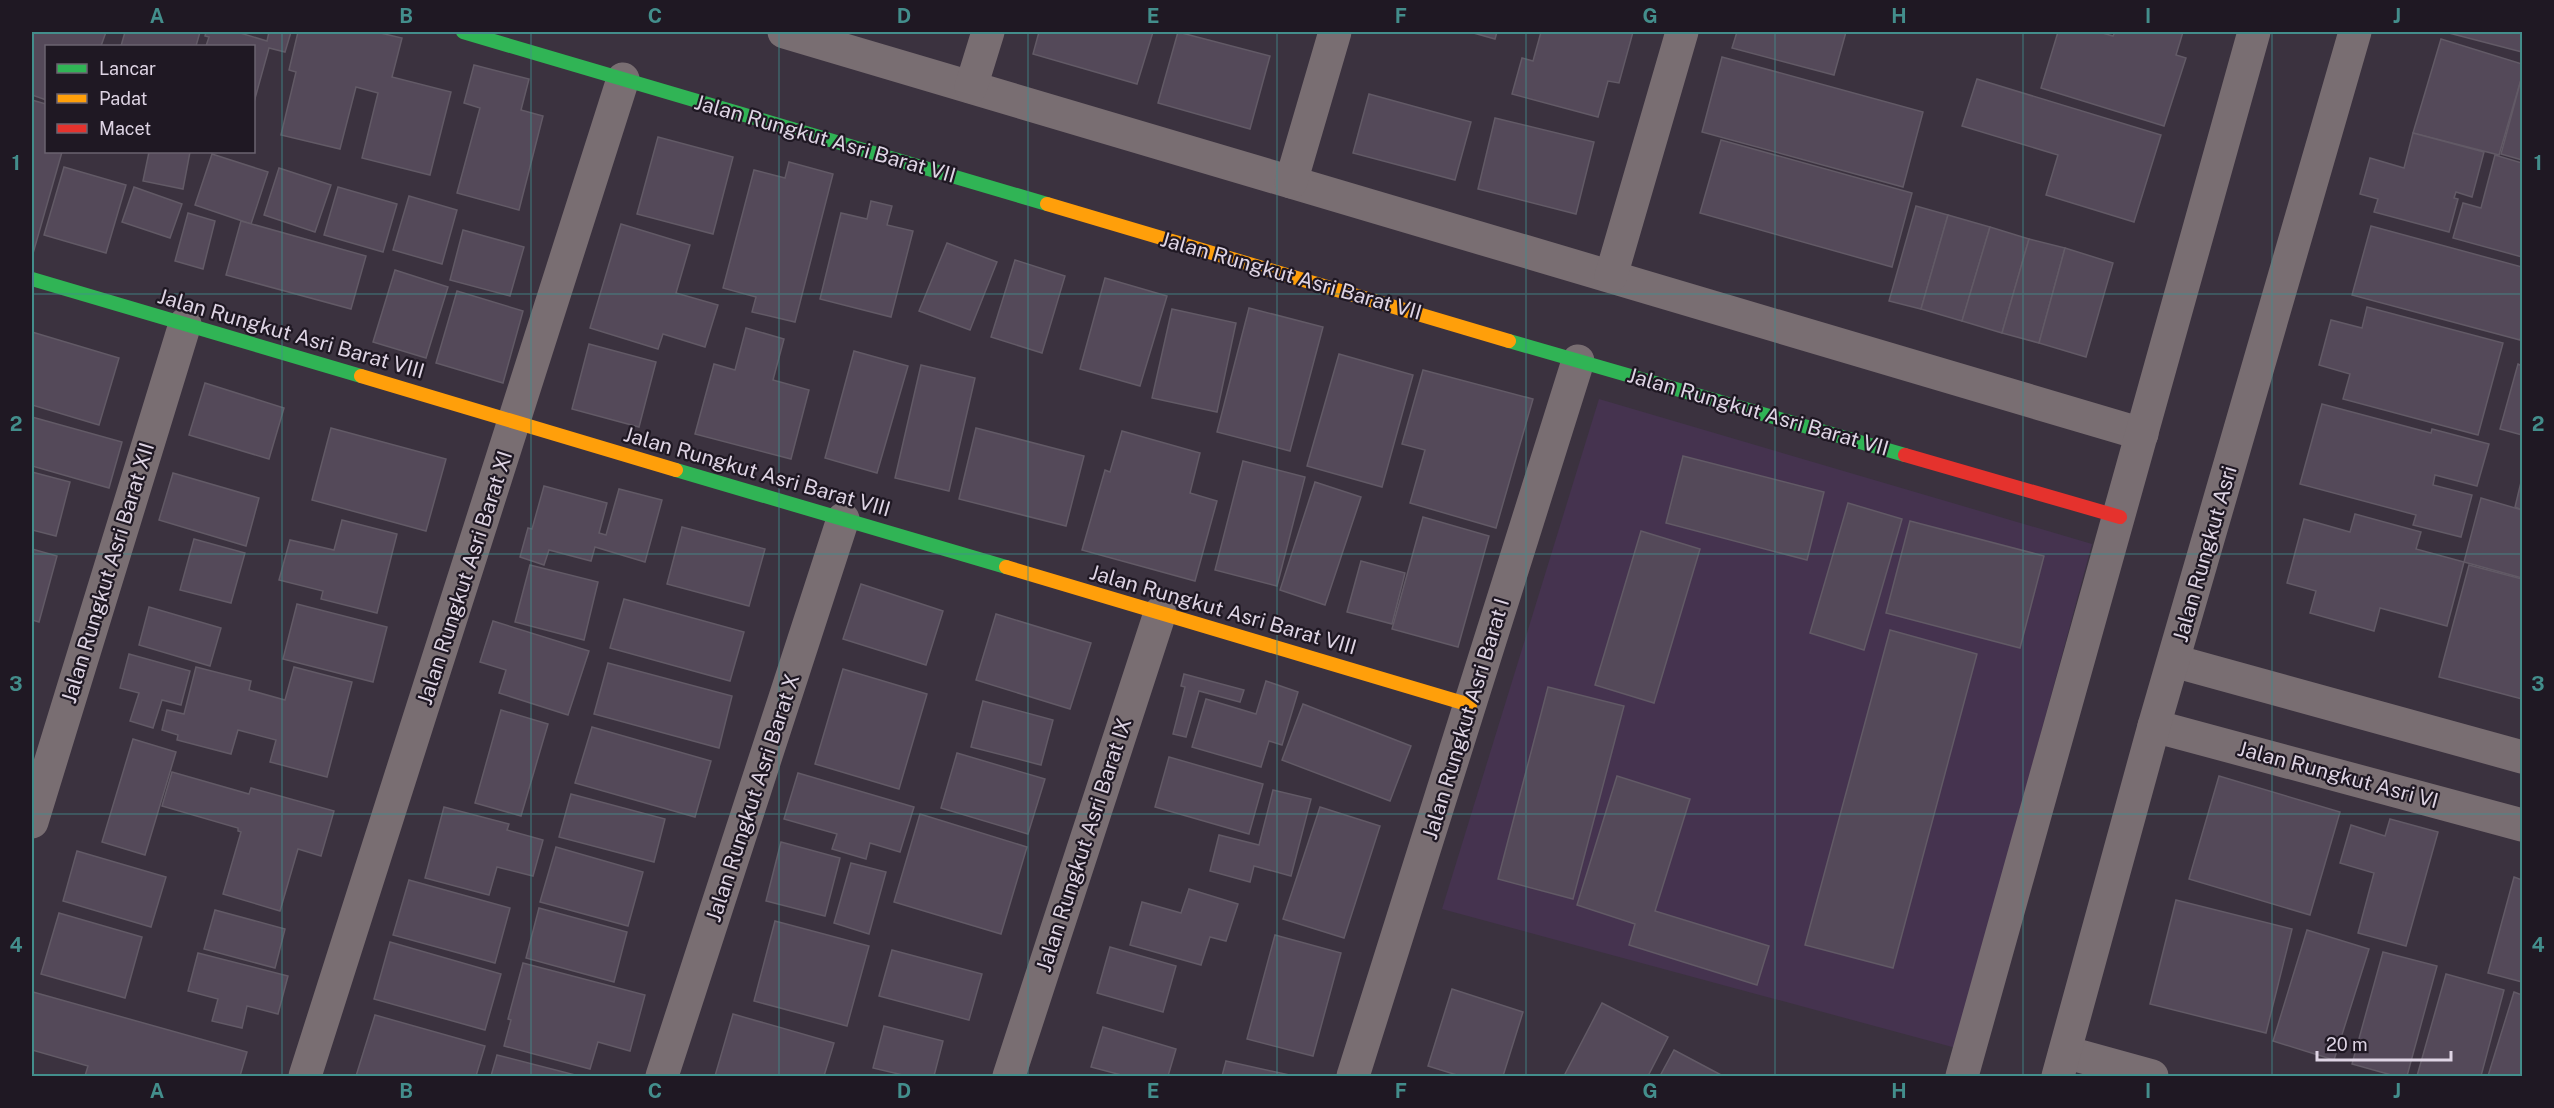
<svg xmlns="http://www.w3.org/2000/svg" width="2554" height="1108" font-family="'Public Sans',sans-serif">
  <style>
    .built { fill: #45334f }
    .building { fill: #544959; stroke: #625a66; stroke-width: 1.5 }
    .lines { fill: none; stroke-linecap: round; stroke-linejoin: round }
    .street { stroke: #796e72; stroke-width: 33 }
    .fast { stroke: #30b455; stroke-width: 14 }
    .slow { stroke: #ff9f0a; stroke-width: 14 }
    .jam { stroke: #e5322d; stroke-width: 14 }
    .grid { fill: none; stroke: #438e8c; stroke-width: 1.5; stroke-opacity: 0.55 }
    .labels { text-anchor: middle; stroke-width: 4.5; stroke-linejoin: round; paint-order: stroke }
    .street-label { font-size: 21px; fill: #ded4e4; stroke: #1f1823 }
    .neatline { fill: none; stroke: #438e8c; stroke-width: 2 }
    .grid-label { font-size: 20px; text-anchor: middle; font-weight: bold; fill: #438e8c }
  </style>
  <rect width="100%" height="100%" fill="#3b323f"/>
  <!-- built -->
  <polygon class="built" points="1599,399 2092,544 1956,1048 1442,909"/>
  <!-- building -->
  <g class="building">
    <polygon points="32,32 106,32 101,46 46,46 46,100 32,95"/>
    <polygon points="125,32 200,32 196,46 121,46"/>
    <polygon points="206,32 240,32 240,33 267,41 269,32 291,32 285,52 269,48 254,102 254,46 206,46 209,37 205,36"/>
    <polygon points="298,32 376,32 402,38 392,77 451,92 430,175 362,158 378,93 356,87 340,149 281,135 296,72 289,70"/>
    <polygon points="1039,32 1153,32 1137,84 1033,54"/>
    <polygon points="1178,32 1270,56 1250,129 1158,103"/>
    <polygon points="1470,32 1497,32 1495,39"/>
    <polygon points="1541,32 1633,32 1619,83 1608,81 1598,117 1512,94 1522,58 1533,61"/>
    <polygon points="1737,32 1846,32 1834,75 1732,48"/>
    <polygon points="2058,32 2099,32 2113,36 2115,32 2183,32 2176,55 2186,58 2164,126 2041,88"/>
    <polygon points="2445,32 2522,32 2522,52"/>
    <polygon points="2441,39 2522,64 2522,76 2499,155 2413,133"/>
    <polygon points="1722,57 1923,112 1903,187 1702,132"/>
    <polygon points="474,65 529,79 521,110 543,116 519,210 457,193 480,108 464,103"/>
    <polygon points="2522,76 2522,160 2501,154"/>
    <polygon points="1977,79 2161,135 2134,222 2046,195 2058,155 1962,126"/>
    <polygon points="1369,94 1471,122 1455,180 1353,153"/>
    <polygon points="32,100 46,104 46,152 62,152 32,257"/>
    <polygon points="1495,118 1594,142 1576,214 1478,189"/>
    <polygon points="2413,133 2484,152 2472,197 2456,192 2454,198 2458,199 2449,232 2374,212 2378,199 2360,194 2370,158 2404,168"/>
    <polygon points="658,137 733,157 713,234 637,214"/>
    <polygon points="1721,140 1912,193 1892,267 1700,213"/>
    <polygon points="149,152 190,152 183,189 143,181"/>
    <polygon points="212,154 268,172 251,224 195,205"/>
    <polygon points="2495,155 2522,163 2522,257 2453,238 2463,203 2481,208"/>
    <polygon points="789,162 833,174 795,322 752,312 756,297 723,288 754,170 785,178"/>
    <polygon points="64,167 126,185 106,253 44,235"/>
    <polygon points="279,168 331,185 315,232 264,215"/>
    <polygon points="134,187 182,204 170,238 122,222"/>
    <polygon points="338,187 397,204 383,252 324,235"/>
    <polygon points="409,196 457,210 442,264 393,250"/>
    <polygon points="871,201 892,206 887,225 913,231 891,317 820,299 841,213 867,219"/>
    <polygon points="1916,206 1948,215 1921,309 1889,301"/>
    <polygon points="188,213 215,221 203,269 175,261"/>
    <polygon points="1948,215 1990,227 1962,321 1921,309"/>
    <polygon points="241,221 366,256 351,309 226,275"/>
    <polygon points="621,224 690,245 676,293 718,305 705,347 663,334 658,349 590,328"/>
    <polygon points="2371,226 2522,267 2522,332 2520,340 2352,295"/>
    <polygon points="1990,227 2029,239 2002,333 1962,321"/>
    <polygon points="463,230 524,247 510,296 450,280"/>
    <polygon points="2029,239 2065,248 2039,343 2002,333"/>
    <polygon points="947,243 997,262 970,330 919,311"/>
    <polygon points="2065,248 2113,263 2086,357 2039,343"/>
    <polygon points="1015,260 1065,276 1042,353 991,337"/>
    <polygon points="395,270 448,287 426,358 373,342"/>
    <polygon points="1105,278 1167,296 1140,386 1080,369"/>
    <polygon points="457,291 523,311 503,383 436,363"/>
    <polygon points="2367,307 2503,343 2478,435 2343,399 2350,374 2319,365 2331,320 2362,328"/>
    <polygon points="1249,308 1323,327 1290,451 1217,432"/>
    <polygon points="1172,309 1236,323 1217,412 1152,398"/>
    <polygon points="746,328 784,339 773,380 809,390 791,459 695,434 714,364 735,370"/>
    <polygon points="32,332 119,358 99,425 32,405"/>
    <polygon points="589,344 656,362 639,427 572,409"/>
    <polygon points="854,351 908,366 877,473 825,458"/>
    <polygon points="1339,354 1413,375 1382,487 1307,466"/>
    <polygon points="2518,364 2522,366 2522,435 2500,429"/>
    <polygon points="921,365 975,378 949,491 895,478"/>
    <polygon points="1423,370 1533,399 1496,528 1410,503 1425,450 1402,444"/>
    <polygon points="205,383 284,408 269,459 189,435"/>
    <polygon points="2322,404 2431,433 2432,429 2489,444 2477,486 2435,475 2433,485 2472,495 2461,537 2413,525 2416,515 2300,484"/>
    <polygon points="32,417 122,442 109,488 32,466"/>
    <polygon points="331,428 446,459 426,531 312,500"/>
    <polygon points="976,428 1084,456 1066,526 959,499"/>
    <polygon points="1122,431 1200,453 1190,493 1217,501 1195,581 1082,550 1105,470 1110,472"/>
    <polygon points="1683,456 1824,492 1807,560 1666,523"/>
    <polygon points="1243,461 1305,477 1277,586 1215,570"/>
    <polygon points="32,472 70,482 56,536 32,530"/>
    <polygon points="173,473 259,498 246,546 159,520"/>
    <polygon points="2522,478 2522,510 2515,507"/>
    <polygon points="1315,482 1361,497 1325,605 1280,590"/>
    <polygon points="544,486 607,503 599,533 606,535 619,489 662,500 645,562 595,547 591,561 549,550 544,565 520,557 528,528 532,529"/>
    <polygon points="2481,498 2522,510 2522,578 2464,562"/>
    <polygon points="1848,503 1902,519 1864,650 1810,633"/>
    <polygon points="2355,514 2421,532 2416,549 2464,562 2447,626 2380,608 2374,631 2310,613 2316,591 2287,583 2304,519 2350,532"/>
    <polygon points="1423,517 1489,536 1458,647 1392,629"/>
    <polygon points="342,520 397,534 377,613 321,599 323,591 279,580 290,540 334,550"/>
    <polygon points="1910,521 2044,556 2020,648 1886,613"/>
    <polygon points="682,527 765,549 749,606 667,584"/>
    <polygon points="1641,531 1700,549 1654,703 1595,685"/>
    <polygon points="194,539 245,553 231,603 180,590"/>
    <polygon points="32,549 57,556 39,622 32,620"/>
    <polygon points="1361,561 1405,573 1392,624 1347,612"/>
    <polygon points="530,565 598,582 584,640 515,622"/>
    <polygon points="2469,565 2522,579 2522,699 2439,677"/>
    <polygon points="861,584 943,611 926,665 843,639"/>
    <polygon points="624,599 744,632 730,681 610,648"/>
    <polygon points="297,604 387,627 373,682 283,659"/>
    <polygon points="149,607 221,628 210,666 139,645"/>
    <polygon points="996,614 1091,643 1070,709 976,680"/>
    <polygon points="493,621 589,651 568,715 499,693 506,670 480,662"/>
    <polygon points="1890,630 1977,654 1893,968 1805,945"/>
    <polygon points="129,654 190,671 181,705 162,700 153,728 130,721 139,693 120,688"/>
    <polygon points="608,663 732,696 719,748 594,714"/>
    <polygon points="196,667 251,681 249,690 285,700 294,667 352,682 327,777 270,762 276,740 238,730 231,754 177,740 178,735 162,730 167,710 184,714"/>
    <polygon points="843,669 927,694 899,789 815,764"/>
    <polygon points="1184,674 1244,690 1240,702 1199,691 1186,737 1173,734 1185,687 1181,686"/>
    <polygon points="1266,681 1298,692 1282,745 1269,741 1261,767 1192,747 1206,699 1256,714"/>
    <polygon points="1548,687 1624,706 1573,899 1498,879"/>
    <polygon points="983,701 1053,720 1041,765 971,747"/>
    <polygon points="1303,704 1411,746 1390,801 1282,760"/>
    <polygon points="501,710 548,724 521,816 475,803"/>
    <polygon points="592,727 711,761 695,817 575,783"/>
    <polygon points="133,739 176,752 145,855 102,842"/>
    <polygon points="957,753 1045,779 1028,834 941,808"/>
    <polygon points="1169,757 1263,784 1249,834 1155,807"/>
    <polygon points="172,772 249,794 251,788 334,811 321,856 298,849 280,911 223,894 241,832 238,831 238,828 162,806"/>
    <polygon points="798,773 914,807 900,852 870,843 866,859 832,849 837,834 784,819"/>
    <polygon points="1617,776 1690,799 1655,911 1769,946 1757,985 1629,945 1635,924 1577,905"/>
    <polygon points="2219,776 2340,812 2310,915 2189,879"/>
    <polygon points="1273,790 1311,799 1291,876 1254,866 1250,882 1210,871 1219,835 1259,845"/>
    <polygon points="571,794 665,819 654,862 559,837"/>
    <polygon points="444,807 509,824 507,830 543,840 533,876 497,867 489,895 425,878"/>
    <polygon points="1320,807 1380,826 1344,938 1283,919"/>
    <polygon points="920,814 1027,847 1001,934 894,902"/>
    <polygon points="2390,819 2438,832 2406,946 2358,933 2374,873 2340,863 2351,825 2385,836"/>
    <polygon points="781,842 840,858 825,916 766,901"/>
    <polygon points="556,847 643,872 628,926 540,902"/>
    <polygon points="77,851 166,877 151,927 63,901"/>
    <polygon points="851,863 886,872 869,934 834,923"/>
    <polygon points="2514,877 2522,880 2522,982 2488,973"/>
    <polygon points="409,880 510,908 495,963 393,935"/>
    <polygon points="1189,889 1238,904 1226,941 1210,937 1201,965 1130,945 1142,902 1181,913"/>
    <polygon points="2176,900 2292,929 2266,1033 2150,1004"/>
    <polygon points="539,908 627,932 614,982 526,958"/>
    <polygon points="215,910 285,929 275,968 204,949"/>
    <polygon points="59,913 142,937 125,998 41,974"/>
    <polygon points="775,921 869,946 847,1026 754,1001"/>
    <polygon points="2307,930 2369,949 2334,1060 2273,1041"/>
    <polygon points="1275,935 1341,953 1313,1056 1247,1039"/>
    <polygon points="390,942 501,974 485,1030 374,999"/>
    <polygon points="1110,947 1176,966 1163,1012 1097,993"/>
    <polygon points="892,950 982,974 969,1020 879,996"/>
    <polygon points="2383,952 2437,966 2407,1076 2395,1076 2352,1064"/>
    <polygon points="198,953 288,976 278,1014 247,1006 242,1028 212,1021 218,999 188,991"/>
    <polygon points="523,963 645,995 630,1051 598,1042 590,1069 504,1046 511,1020 508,1019"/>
    <polygon points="2446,974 2504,990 2481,1076 2417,1076"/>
    <polygon points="1452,989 1523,1012 1503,1076 1460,1076 1428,1066"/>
    <polygon points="33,992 247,1052 240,1076 85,1076 88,1066 32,1050"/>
    <polygon points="2514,992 2522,995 2522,1076 2488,1076"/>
    <polygon points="1602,1003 1668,1037 1648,1076 1564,1076"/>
    <polygon points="733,1014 834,1043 824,1076 715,1076"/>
    <polygon points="375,1015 485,1046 476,1076 356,1076"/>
    <polygon points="884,1026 943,1041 934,1076 907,1076 873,1068"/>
    <polygon points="1103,1027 1176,1049 1168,1076 1125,1076 1091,1067"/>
    <polygon points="1674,1050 1723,1076 1660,1076"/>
    <polygon points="497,1055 579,1076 491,1076"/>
    <polygon points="1226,1061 1294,1076 1222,1076"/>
  </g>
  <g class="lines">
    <!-- street -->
    <g class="street">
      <polyline points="784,32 2142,434"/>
      <polyline points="971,87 988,32"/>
      <polyline points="1291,182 1335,32"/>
      <polyline points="1611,276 1682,32"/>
      <polyline points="2174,661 2522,757"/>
      <polyline points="2154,726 2522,825"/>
      <polyline points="32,822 185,324"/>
      <polyline points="2065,1052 2152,1076"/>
      <polyline points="305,1076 623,79"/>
      <polyline points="662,1076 843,519"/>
      <polyline points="1009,1076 1160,613"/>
      <polyline points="1353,1076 1578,361"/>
      <polyline points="1962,1076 2254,32"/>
      <polyline points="2058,1076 2154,726 2355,32"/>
    </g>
    <!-- fast -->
    <g class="fast">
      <polyline points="463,32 1047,204"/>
      <polyline points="32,279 361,376"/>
      <polyline points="1509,341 1905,455"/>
      <polyline points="676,470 1006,567"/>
    </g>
    <!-- slow -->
    <g class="slow">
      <polyline points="1047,204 1509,341"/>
      <polyline points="361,376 676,470"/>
      <polyline points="1006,567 1470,705"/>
    </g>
    <!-- jam -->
    <polyline class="jam" points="1905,455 2120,517"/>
  </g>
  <!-- grid -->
  <path class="grid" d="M282,32V1076M531,32V1076M779,32V1076M1028,32V1076M1277,32V1076M1526,32V1076M1775,32V1076M2023,32V1076M2272,32V1076M32,294H2522M32,554H2522M32,814H2522"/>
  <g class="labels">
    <!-- street labels -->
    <g class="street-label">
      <text transform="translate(825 139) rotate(16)" y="7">Jalan Rungkut Asri Barat VII</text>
      <text transform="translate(1291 276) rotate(16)" y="7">Jalan Rungkut Asri Barat VII</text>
      <text transform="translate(291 334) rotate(16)" y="7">Jalan Rungkut Asri Barat VIII</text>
      <text transform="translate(1758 412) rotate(16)" y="7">Jalan Rungkut Asri Barat VII</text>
      <text transform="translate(757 472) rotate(16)" y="7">Jalan Rungkut Asri Barat VIII</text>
      <text transform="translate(2205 554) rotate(-74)" y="7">Jalan Rungkut Asri</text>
      <text transform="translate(108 573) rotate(-73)" y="7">Jalan Rungkut Asri Barat XII</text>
      <text transform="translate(465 578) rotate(-72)" y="7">Jalan Rungkut Asri Barat XI</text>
      <text transform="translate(1223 610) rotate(16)" y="7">Jalan Rungkut Asri Barat VIII</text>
      <text transform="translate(1466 719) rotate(-73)" y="7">Jalan Rungkut Asri Barat I</text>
      <text transform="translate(2338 775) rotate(15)" y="7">Jalan Rungkut Asri VI</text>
      <text transform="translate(753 798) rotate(-72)" y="7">Jalan Rungkut Asri Barat X</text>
      <text transform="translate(1084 845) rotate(-72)" y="7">Jalan Rungkut Asri Barat IX</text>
    </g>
  </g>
  <!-- border -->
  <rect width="2554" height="1108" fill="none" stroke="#1f1823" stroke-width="66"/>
  <!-- legend -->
  <rect x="45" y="45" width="210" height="108" fill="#1f1823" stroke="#6b6370" stroke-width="1.5"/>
  <rect x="57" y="64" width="30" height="9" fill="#30b455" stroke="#6b6370" stroke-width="1.5"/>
  <text x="99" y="75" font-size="18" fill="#ded4e4">Lancar</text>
  <rect x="57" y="94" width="30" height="9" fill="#ff9f0a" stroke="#6b6370" stroke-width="1.5"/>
  <text x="99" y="105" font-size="18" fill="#ded4e4">Padat</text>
  <rect x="57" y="124" width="30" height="9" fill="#e5322d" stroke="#6b6370" stroke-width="1.5"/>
  <text x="99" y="135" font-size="18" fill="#ded4e4">Macet</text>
  <!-- scale -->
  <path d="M2317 1051v9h134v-9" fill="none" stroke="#ded4e4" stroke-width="3"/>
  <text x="2326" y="1051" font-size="18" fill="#ded4e4" stroke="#1f1823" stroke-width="4.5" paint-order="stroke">20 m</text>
  <rect x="33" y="33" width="2488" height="1042" class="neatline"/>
  <g class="grid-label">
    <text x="157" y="23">A</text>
    <text x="406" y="23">B</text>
    <text x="655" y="23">C</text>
    <text x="904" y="23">D</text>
    <text x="1153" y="23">E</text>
    <text x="1401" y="23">F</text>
    <text x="1650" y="23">G</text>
    <text x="1899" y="23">H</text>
    <text x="2148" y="23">I</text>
    <text x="2397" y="23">J</text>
    <text x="16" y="170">1</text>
    <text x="2538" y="170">1</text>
    <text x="16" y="431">2</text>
    <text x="2538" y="431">2</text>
    <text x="16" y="691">3</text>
    <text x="2538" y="691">3</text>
    <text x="16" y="952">4</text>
    <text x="2538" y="952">4</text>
    <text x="157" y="1098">A</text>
    <text x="406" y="1098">B</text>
    <text x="655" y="1098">C</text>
    <text x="904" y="1098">D</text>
    <text x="1153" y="1098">E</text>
    <text x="1401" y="1098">F</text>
    <text x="1650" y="1098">G</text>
    <text x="1899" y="1098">H</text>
    <text x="2148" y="1098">I</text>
    <text x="2397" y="1098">J</text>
  </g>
</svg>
